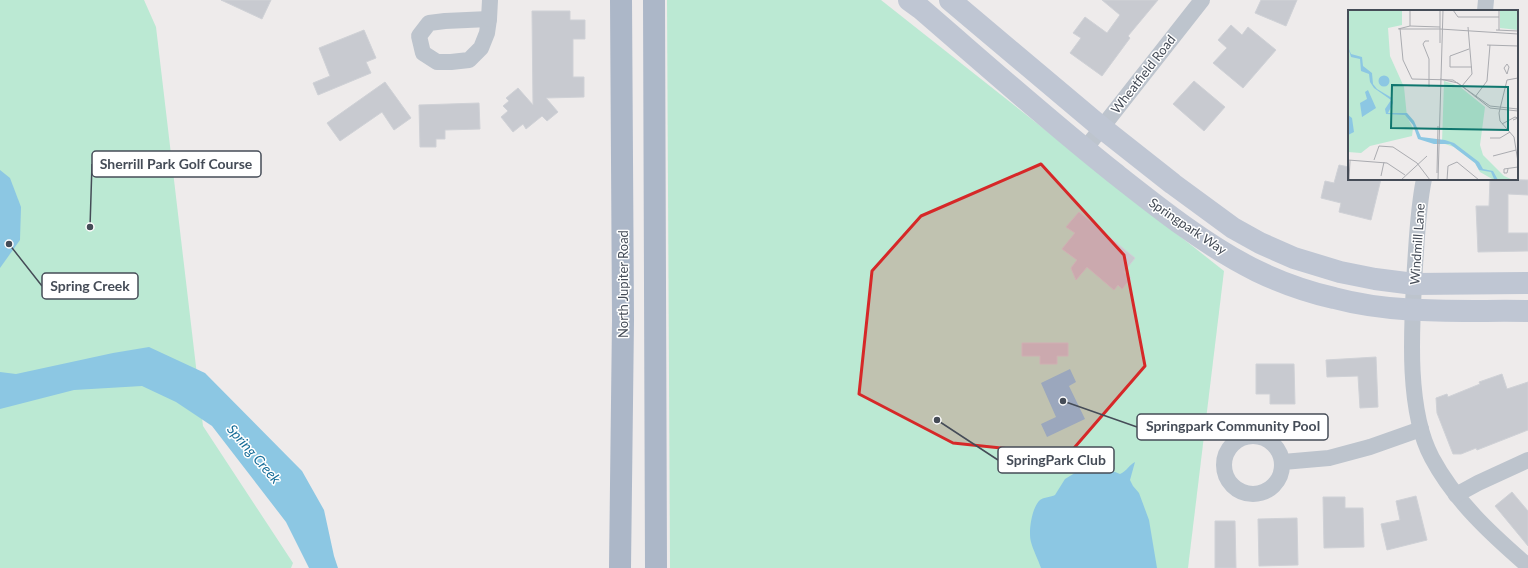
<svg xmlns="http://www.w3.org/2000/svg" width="1528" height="568" font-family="Lato,sans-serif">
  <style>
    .green { fill: #bbe9d3 }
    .water { fill: #8cc7e3 }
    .building { fill: #c8cad0; stroke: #cfd1d6 }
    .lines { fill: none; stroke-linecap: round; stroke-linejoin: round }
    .street { stroke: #bdc4cd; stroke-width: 16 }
    .secondary { stroke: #bfc6d3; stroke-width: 22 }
    .primary { stroke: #acb7c8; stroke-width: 22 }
    .marked { fill: #d62828; fill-opacity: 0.2; stroke: #d62828; stroke-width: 3; stroke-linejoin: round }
    .labels { text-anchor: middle; stroke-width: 3; stroke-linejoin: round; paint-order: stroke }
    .street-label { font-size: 13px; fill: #454c57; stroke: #fff }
    .water-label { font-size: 14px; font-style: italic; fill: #176d98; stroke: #fff }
    .inset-road { fill: none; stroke: #aaabb0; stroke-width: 1 }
    .view { fill: #0f766e; fill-opacity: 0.15; stroke: #0f766e; stroke-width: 2 }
    .inset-edge { fill: none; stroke: #454c57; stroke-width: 2 }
    .leader { fill: none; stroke: #454c57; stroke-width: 1.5 }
    .callout-dot { fill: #454c57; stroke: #fff; stroke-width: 1.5 }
    .callout { fill: #fff; stroke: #454c57; stroke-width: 1.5 }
    .callout-label { font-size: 14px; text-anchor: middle; font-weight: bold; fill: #454c57 }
  </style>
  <rect width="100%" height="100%" fill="#eeebeb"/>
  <!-- green -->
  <g class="green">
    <polygon points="0,0 144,0 156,27 203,426 293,563 291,568 0,568"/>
    <polygon points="667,0 881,0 1224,271 1188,568 670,568"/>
  </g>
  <!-- water -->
  <g class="water">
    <polygon points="0,170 10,178 21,207 20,240 0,268"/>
    <polygon points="149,347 205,373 302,471 324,510 334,556 338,568 309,568 286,522 212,426 176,402 142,386 74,390 0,409 0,372 16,374 113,353"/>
    <polygon points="1070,369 1076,382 1069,386 1085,419 1047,437 1041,424 1056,417 1041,383"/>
    <path d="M1135,462L1130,480L1133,486L1139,493L1149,520L1157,568H1041C1038,559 1033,550 1031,542C1028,531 1032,507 1040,500C1044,497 1051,497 1055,495L1065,479L1088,465H1098L1120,474C1127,471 1129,465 1135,462Z"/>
  </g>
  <!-- building -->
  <g class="building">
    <polygon points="221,0 271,0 262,19"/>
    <polygon points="1102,0 1158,0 1128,36 1130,38 1102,76 1070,53 1081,38 1073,33 1085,17 1107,33 1120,15"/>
    <polygon points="1261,0 1297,0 1286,26 1255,13"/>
    <polygon points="532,11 570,11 570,20 585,20 585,39 573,39 573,77 584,77 584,97 546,98 558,112 547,121 542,116 526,129 523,124 513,132 501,117 508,111 503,106 509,101 506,98 518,88 533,105"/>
    <polygon points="1231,25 1242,35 1248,27 1276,50 1243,88 1213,63 1227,48 1218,40"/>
    <polygon points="364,30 376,58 366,62 371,73 318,95 313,83 330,76 319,48"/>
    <polygon points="1194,81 1225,107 1204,131 1173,104"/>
    <polygon points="385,82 411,118 394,130 382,112 340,141 327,123"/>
    <polygon points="479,103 480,129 445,130 445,139 436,139 436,147 420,147 419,105"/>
    <polygon points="1339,165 1349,167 1349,179 1381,179 1371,220 1339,212 1341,203 1321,198 1325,181 1334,183"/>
    <polygon points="1490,179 1528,180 1528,195 1508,194 1508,233 1528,233 1528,251 1478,252 1476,206 1489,206"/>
    <polygon points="1079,212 1135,258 1124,272 1131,278 1122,289 1118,285 1114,290 1087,267 1076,280 1071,268 1077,260 1062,249 1075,233 1066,227"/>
    <polygon points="1022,343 1068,343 1068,356 1057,356 1057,364 1040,364 1040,356 1022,356"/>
    <polygon points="1376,357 1378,407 1360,408 1358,376 1327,377 1326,360"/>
    <polygon points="1256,364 1294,364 1295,404 1270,404 1270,394 1256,394"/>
    <polygon points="1502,374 1507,389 1528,382 1528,430 1477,450 1476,448 1461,454 1453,454 1437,413 1436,398 1447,394 1448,397 1480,384 1479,382"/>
    <polygon points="1512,492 1528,511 1528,546 1495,506"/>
    <polygon points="1416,496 1427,540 1387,550 1381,524 1400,520 1396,501"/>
    <polygon points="1323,497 1345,497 1345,508 1363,508 1364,547 1324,548"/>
    <polygon points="1297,518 1298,565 1259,566 1258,519"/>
    <polygon points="1215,521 1235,521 1236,568 1215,568"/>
  </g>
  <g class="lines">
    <!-- street -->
    <g class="street">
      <polyline points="1485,11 1486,0"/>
      <polygon points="489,19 487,33 481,48 469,60 451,62 437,62 423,53 419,36 429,23 445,21"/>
      <polyline points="489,19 490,0"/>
      <polyline points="1085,149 1202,0"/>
      <path d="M1424,179C1418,208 1417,237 1415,266C1412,322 1405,408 1432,458C1455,501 1491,534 1528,566"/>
      <circle cx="1253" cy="465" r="29"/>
      <polyline points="1283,462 1329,458 1370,447 1421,429"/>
      <polyline points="1456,495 1478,483 1528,460"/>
    </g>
    <!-- secondary -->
    <g class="secondary">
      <path d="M909,0L920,8C985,64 1050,122 1117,175C1160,209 1208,247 1257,271C1282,283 1308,292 1334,298C1397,315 1463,310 1528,311"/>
      <polyline points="950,0 1102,128 1173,184 1233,228 1260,243 1294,258 1340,272 1375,279 1414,284 1528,283"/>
    </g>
    <!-- primary -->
    <g class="primary">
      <polyline points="654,0 656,568"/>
      <polyline points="620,568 623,320 621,0"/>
    </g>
  </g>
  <!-- marked area -->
  <path class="marked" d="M1041,164L1124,255L1145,366L1068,455L953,443L859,394L872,271L921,216Z"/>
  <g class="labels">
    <!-- street labels -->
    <g class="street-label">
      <text transform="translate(1143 74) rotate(-52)" y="5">Wheatfield Road</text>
      <text transform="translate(1188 226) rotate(34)" y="5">Springpark Way</text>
      <text transform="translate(1417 244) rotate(-86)" y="5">Windmill Lane</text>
      <text transform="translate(623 284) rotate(-90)" y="5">North Jupiter Road</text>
    </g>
    <!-- water labels -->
    <g class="water-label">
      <text transform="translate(254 454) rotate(49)" y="5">Spring Creek</text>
    </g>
  </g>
  <!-- overview -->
  <g transform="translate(1348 10)">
    <rect width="170" height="170" fill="#eeebeb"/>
    <path d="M0,0H54V15L40,18L42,46L56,77L59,107L65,118L64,126L22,136L13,143L0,142ZM152,0H170V20L152,18ZM96,71L111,76L137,97L132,135L135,145L156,166L165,170H146L132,162L127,153L106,137L94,133Z" fill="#bbe9d3"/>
    <path d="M0,37L3,44L14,47L15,56L24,63L25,74L29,79L44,88L45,93L40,103H59L66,111L73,127L97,130L106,133L131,152L135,159L145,161L150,170L146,169L143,162L131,160L127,153L102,134H86L70,129L65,115L57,105L38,104L37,99L43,90L26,78L22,72L21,64L13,61L12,49L3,47ZM30.5 71a5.5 5.5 0 1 1 11 0a5.5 5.5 0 1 1-11 0ZM20,80L28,98L14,107L12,93L19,89L17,82ZM0,105L4,108L6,122L0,125Z" fill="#8cc7e3"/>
    <path class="inset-road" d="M105,0L110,7H151M62,16V0M52,18L55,50L64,69L105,70L142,96L170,99M50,19L62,16L92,17M51,19H92M92,19L170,24M148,20L170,21M151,20V0M81,31H77L75,34L81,49V77M92,33V0M139,35L170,36M121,39L102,46V57H124M159,54L161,57L159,64L156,58ZM170,68L159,70L151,103L152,111L166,127L170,152M92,69L110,73L142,98L170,101M114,76L124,64L120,17M127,87L139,71L142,35M154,114L167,107L170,108L165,110M142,128H152L162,122M145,146L168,140M0,150L39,153L57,165M26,150L31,136L45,137L69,153L82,170M160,159L159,163H156V159L170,157M89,163L90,116M33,166L36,152M1,170L2,150M53,170L79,146M90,170L95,0M99,170L100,156L109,152L131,170"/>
    <path class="view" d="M44,75L160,77V120L43,118Z"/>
    <rect width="170" height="170" class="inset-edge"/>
  </g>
  <!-- callouts -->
  <path class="leader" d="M90 227L92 164M9 244L42 286M1063 401L1137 427M937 420L998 460"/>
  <g class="callout-dot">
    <circle cx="90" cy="227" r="4"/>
    <circle cx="9" cy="244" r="4"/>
    <circle cx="1063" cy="401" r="4"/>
    <circle cx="937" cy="420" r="4"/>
  </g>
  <g class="callout">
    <rect x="92" y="151" width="169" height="26" rx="4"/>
    <rect x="42" y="273" width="96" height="26" rx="4"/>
    <rect x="1137" y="414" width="191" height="26" rx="4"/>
    <rect x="998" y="447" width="116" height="26" rx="4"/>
  </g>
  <g class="callout-label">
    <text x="176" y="169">Sherrill Park Golf Course</text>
    <text x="90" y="291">Spring Creek</text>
    <text x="1233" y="431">Springpark Community Pool</text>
    <text x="1056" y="465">SpringPark Club</text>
  </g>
</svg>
